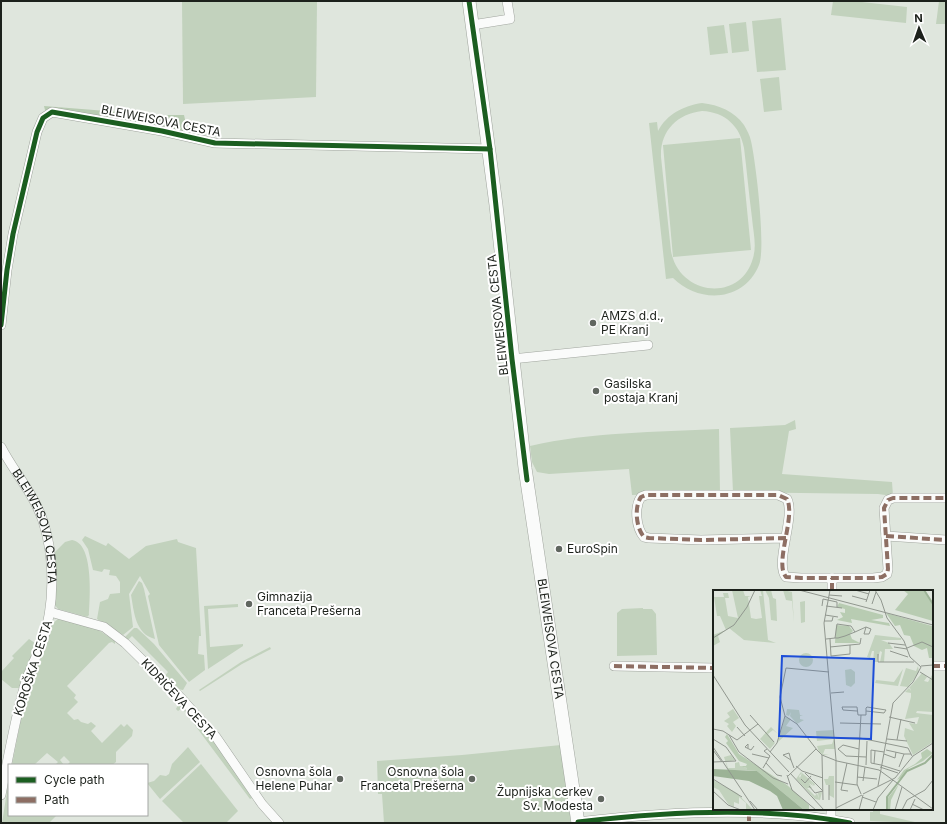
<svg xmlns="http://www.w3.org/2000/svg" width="947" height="824" font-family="Inter,sans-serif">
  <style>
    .green { fill: #c2d2bd; fill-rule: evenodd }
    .forest { fill: #b8ccb2 }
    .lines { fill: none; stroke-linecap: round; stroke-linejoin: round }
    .street-casing { stroke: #a0a59e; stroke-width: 10 }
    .secondary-casing { stroke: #a0a59e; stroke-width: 14 }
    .street { stroke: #fafbfa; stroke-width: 9 }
    .secondary { stroke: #fafbfa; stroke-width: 13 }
    .quiet { stroke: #8d6e63; stroke-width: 4; stroke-dasharray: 8 4; stroke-linecap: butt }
    .cycleway-casing { stroke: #fff; stroke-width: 8 }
    .cycleway { stroke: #1b5e20; stroke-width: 5 }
    .poi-dot { fill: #60665f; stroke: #fff; stroke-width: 1.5 }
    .labels { text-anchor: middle; stroke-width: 4; stroke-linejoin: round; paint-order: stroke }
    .street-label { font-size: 12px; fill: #1c211b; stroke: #fff }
    .poi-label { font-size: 12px; fill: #1c211b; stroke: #fff; text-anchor: start }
    .inset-river { fill: none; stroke: #9cb396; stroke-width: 2 }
    .inset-road { fill: none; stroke: #91978f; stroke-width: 1 }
    .view { fill: #1d4ed8; fill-opacity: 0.15; stroke: #1d4ed8; stroke-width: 2 }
    .inset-edge { fill: none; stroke: #1c211b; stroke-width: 2 }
  </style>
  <rect width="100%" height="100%" fill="#dfe6dd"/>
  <!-- green -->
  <g class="green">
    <polygon points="182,1 317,1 316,97 183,104"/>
    <polygon points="833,1 853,1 907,7 906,23 831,15"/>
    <polygon points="939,1 946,1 946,24 936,24"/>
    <polygon points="781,18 786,70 757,72 752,21"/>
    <polygon points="746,22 749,51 732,53 729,24"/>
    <polygon points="724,25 728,53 710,55 707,27"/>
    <polygon points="779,77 782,110 764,112 760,79"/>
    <path d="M702,103C719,105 734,111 744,125C747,130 750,136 751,141C756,163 766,248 759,265C744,302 699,304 673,278L666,279L649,123L657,122L658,131C667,114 683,106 702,103ZM702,111C725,112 740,126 744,148C747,172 749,195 752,218C753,231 757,245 753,258C741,303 679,296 671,251L661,157C660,131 677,114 702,111Z"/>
    <polygon points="740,138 751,250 673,257 663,145"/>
    <polygon points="795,420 796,429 789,431 782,474 892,482 893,496 878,494 733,492 730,428 785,425"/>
    <path d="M719,429L720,493L632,495L629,469L549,474L537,472L532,462L530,446C591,432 656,432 719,429Z"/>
    <polygon points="85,536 106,546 108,543 129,559 146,546 177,539 178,542 196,548 201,636 199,636 198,654 204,655 205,670 189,682 159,645 148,596 150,594 140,576 129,594 133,627 123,635 97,619 100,602 108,599 110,594 120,593 120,582 116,576 109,575 110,570 104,569 102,572 93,570 88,549 82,540"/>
    <path d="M72,540C94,543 90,598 89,615L87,617L58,609L55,605L54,553L65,542Z"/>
    <path d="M139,581L142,583L144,589L155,639C135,634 134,611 131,595Z"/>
    <polygon points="238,604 238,607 208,609 210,647 243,644 243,646 208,669 204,606"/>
    <polygon points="643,608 643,609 652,609 656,614 657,655 617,656 617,613 622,609"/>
    <polygon points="58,619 97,629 115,641 115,644 112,642 109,643 67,686 76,695 74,698 78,702 67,713 74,720 78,719 81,722 88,724 91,722 96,726 91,731 102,743 121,724 124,727 127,724 133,730 132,736 116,752 116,762 112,765 67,765 70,762 64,756 60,760 64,765 55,765 58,762 47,753 34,765 12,765 26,693 47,644 52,624"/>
    <polygon points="134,628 137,628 154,644 187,683 183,690 177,689 164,677 168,672 132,636 128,640 125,637"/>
    <polygon points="29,639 38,645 19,688 12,688 1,679 1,672 14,658 12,656"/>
    <polygon points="270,647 271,649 242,664 200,691 199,690 241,662"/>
    <polygon points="178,705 180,705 217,745 252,798 250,799 182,708 178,711 176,709"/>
    <polygon points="561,745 571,822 384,823 382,794 378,794 377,761 462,755"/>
    <polygon points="188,747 200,762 160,799 147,783 154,781 160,775 166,776 169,774 172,764"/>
    <polygon points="201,764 238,811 226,823 184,823 162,801"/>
    <polygon points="9,779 9,815 57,815 49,823 2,823"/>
    <polygon points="873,809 880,809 880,814 919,823 870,821 870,812 873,812"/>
  </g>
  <!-- forest -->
  <polygon class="forest" points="44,106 156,115 184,115 188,133 54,110 45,110"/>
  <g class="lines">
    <!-- street casing -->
    <g class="street-casing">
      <g id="street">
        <polyline points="472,25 510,19 507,1"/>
        <polyline points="1,325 7,270 13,234 37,132 43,118 52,112 162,131 215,143 490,149"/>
        <polyline points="512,359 648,345"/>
        <path id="s1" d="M1,447C14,472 34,494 43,521C55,557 55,606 42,643C36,658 28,672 24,688C14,723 8,759 1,795"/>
        <polyline points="886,536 946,540"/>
        <path d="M786,538L701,540L649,538L644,537C636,528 634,507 641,497L646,495H778L787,499C796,517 774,563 786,577L801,578H873L882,577L887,574L888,569L884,508L888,500L893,498H946"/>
        <polyline points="832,591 832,578"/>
        <polyline points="50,612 104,627 125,643 181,698 216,737 262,804 279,823"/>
        <polyline points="614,666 714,668"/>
        <polyline points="932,666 946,666"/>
        <polyline points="831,809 831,823"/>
        <path d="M578,822C663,812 767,806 850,823"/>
      </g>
    </g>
    <!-- secondary casing -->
    <g class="secondary-casing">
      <g id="secondary">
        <path id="s2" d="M469,1L496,205L525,468L578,823"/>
      </g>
    </g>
    <!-- street -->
    <use href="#street" class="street"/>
    <!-- secondary -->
    <use href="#secondary" class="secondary"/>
    <!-- quiet -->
    <g class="quiet">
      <polyline points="886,536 946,540"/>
      <path d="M786,538L701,540L649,538L644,537C636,528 634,507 641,497L646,495H778L787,499C796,517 774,563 786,577L801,578H873L882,577L887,574L888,569L884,508L888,500L893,498H946"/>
      <polyline points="832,591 832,578"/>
      <polyline points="614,666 714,668"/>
      <polyline points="932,666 946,666"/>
      <polyline points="749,813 749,823"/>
    </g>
    <!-- cycleway casing -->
    <g class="cycleway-casing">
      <g id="cycleway">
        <polyline points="469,1 490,149 512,359 527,480"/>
        <polyline points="1,325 7,270 13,234 37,132 43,118 52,112 162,131 215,143 490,149"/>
        <path d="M578,822C663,812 767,806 850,823"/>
      </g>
    </g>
    <!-- cycleway -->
    <use href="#cycleway" class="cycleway"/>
  </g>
  <!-- markers -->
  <g class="poi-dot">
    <circle cx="593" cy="323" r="4"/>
    <circle cx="596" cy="391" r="4"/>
    <circle cx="559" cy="549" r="4"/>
    <circle cx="249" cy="604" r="4"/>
    <circle cx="340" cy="779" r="4"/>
    <circle cx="472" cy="779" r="4"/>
    <circle cx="601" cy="799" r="4"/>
  </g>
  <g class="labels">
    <!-- street labels -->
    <g class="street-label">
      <text transform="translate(161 121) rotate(11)" y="4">BLEIWEISOVA CESTA</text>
      <text transform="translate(498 315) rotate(-96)" y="4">BLEIWEISOVA CESTA</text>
      <text dy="4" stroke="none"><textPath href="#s1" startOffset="88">BLEIWEISOVA CESTA</textPath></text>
      <text dy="4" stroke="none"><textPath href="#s2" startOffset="643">BLEIWEISOVA CESTA</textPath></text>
      <text transform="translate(33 668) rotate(-72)" y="4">KOROŠKA CESTA</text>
      <text transform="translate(179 699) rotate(47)" y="4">KIDRIČEVA CESTA</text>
    </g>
    <!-- poi labels -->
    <g class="poi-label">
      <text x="601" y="320">AMZS d.d.,<tspan x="601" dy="14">PE Kranj</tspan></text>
      <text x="604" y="388">Gasilska<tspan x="604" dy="14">postaja Kranj</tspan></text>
      <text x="567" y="553">EuroSpin</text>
      <text x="257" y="601">Gimnazija<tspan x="257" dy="14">Franceta Prešerna</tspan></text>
      <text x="332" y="776" text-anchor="end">Osnovna šola<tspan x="332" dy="14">Helene Puhar</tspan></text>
      <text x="464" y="776" text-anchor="end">Osnovna šola<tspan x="464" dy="14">Franceta Prešerna</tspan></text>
      <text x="593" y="796" text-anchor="end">Župnijska cerkev<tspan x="593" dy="14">Sv. Modesta</tspan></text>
    </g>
  </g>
  <!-- overview -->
  <g transform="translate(713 590)">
    <rect width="220" height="220" fill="#dfe6dd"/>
    <path d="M19,0H30L32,6H38L35,7L38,28L43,29L49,28L46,6H49L47,0H50L55,50L63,53L31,50L16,38L5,46L7,52L0,56V45L13,40L7,26H4L1,7H11L10,3H15L16,8H12L15,26L25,28ZM52,0H58L60,8L63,9L64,31L58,30L56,8ZM70,0L79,2L81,33L79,11L73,10ZM92,11V32L88,33L87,12ZM162,45L188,48V50H168L176,53L180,59H172L171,72H167L169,62L167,61L164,72H160L161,61H159L157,68L154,67ZM86 70a7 7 0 1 1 14 0a7 7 0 1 1-14 0ZM205,76L206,82L195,97L187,96L193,78L203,81ZM138,79L142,82V93L138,97L133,95L132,80ZM190,79L185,96L162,93L163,90L181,92ZM209,83L214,87L211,91L215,92L219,85H220V122L204,121L203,123L220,125V152L200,165L191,146L192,138L201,141L196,133L204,134L206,127L192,129L198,107V103L192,102L196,98L198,101L197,98H196ZM20,119L26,128L20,132L23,136L19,142L14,136L16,134L11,131L17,127L14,123ZM74,119L86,120L87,125H90L87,126V129L91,130L84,134L77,126L78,122L76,126L73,125ZM72,127L78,129L73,136L80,138L65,152ZM58,137L65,144L60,140L55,144L62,153L57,159L47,149ZM121,140L122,159H112L110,164L116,165H110L106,162L104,156L119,154L121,149L104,151L103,141ZM18,165L22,170L13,172L15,178H22V173L26,172L27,176L34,178L33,180H15L11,167ZM88,182L89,183L86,186L87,188L89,183L102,194L101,196L98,192L100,196L96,193L99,198H94L102,206L104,203L106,209L105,203L109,202L107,210L102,209L83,189ZM116,186H121V208L116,205V195H113L111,189H115ZM0,190L24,203L40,220H33V213L26,207V214L21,212V217L15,214L6,200L0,197Z" fill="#c2d2bd"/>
    <path d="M190,0H210L220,14V31L182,20L195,4ZM126,13L170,25V28L158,30L176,33L177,36L138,29L139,33L124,30L130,27L127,22L132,23V19L124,17ZM173,23L219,36L220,68H216L214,58L209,60L201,56L197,46L191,45L187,35L182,36ZM123,35L136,36L140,41L137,44L139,49L147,53H122ZM14,144L26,164L74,195L96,215V220H91L44,181L33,180L34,178L27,176H33L34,174L26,171L13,153L15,151L12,147ZM214,159L220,163L210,171L196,178L188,188L184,190L191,180L202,174L209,168L208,163ZM186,194L178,210L177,220H174V209Z" fill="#b8ccb2"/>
    <path d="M0,179L44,181L91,220H70L64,206L57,201L36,191L0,186Z" fill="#9cb396"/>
    <path class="inset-river" d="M211,0L220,14M174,220V207L194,181L212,173L220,165"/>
    <path class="inset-road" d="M86,0L220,35M117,0L111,33L123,170M142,0L156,4M162,0L168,10L174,28L191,51L197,67L208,77L200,92L180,113L165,196M116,5L129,6M139,6L154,10M153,12L157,0M159,14L163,2M109,16L110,9L124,12V17M113,16L129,18M112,25L125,27M111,31H119L120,27M142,42L153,37L151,44H156L158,39L153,37M0,48L21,35L34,17L42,0M113,49L122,48H125L132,46L142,42L138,36L124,34L122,48M117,49L118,66L137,64V55L147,54L148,48M175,53L192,55M117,57L137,55M181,57L194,59M194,58L209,52L220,57M177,61L195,67M165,64V72H201M208,76L220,75M207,82L220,90M0,85L32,135L76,182M118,103L131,102M144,121L130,120L129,117H144L145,125H153V118L154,117L173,120L171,123L153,121M37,125L45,134M72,126L84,134L104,160M176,127L202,133M127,133L168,134M24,137L32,146M0,139L10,141L24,150L45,134L61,152M16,145L26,162L60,188L75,194M123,148H147L195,158L199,166M0,149L13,157L23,171L0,172M174,149L194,151M184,150L188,129M0,157L42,220M35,158V154L32,157L38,160L41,156M146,159L130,155L125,159L133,166L153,167M0,160L9,172M173,160L191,164M57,162L64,153L72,126L67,107L73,78L116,82M39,164L56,168M171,164L182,168L183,162M109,165L110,210M78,170L76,163L70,165L78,170L81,178M123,170V220M53,173L64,185L69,186M134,173L128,200L135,201M161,174L162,161M153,175L154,151M168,175L158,173V160L171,162M168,175L187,181M83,176L89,181L110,188M167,177L185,183M186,177L191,164H198M50,178L57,166L51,161L54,159M77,183L111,220M92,183L110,201M74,185L79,200L103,220M74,187L103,159L109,165L124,171L166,180L220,219M144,187L164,189M0,189L29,207M88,189L92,193L98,186M150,191L152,177M122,192L144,195M96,196L102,203L110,201M0,201L15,215L28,220M148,204L144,194L148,125M150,204L182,188L200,166L220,153M149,207L163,212M116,210V195M37,211L45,220M199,214L211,220M123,218L149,205M146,220L150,205M160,220L165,208L180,190M182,220L189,197M189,220L194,210L212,200L220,190M197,220L202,209"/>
    <path class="view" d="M69,66L161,69L158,149L66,146Z"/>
    <rect width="220" height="220" class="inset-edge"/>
  </g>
  <!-- border -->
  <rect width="947" height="824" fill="none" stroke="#1c211b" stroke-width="4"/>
  <!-- legend -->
  <rect x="8" y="764" width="140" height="52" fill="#ffffff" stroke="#a4a6a4"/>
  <rect x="16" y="777" width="20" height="6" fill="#1b5e20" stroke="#a4a6a4"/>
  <text x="44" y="784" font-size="12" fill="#1c211b">Cycle path</text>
  <rect x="16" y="797" width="20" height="6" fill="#8d6e63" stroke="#a4a6a4"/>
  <text x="44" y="804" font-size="12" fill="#1c211b">Path</text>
  <!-- north arrow -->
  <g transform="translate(919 28) rotate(358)" stroke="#ffffff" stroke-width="3" paint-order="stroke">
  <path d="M0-3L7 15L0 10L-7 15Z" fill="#1c211b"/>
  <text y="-6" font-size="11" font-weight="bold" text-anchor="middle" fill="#1c211b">N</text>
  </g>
</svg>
